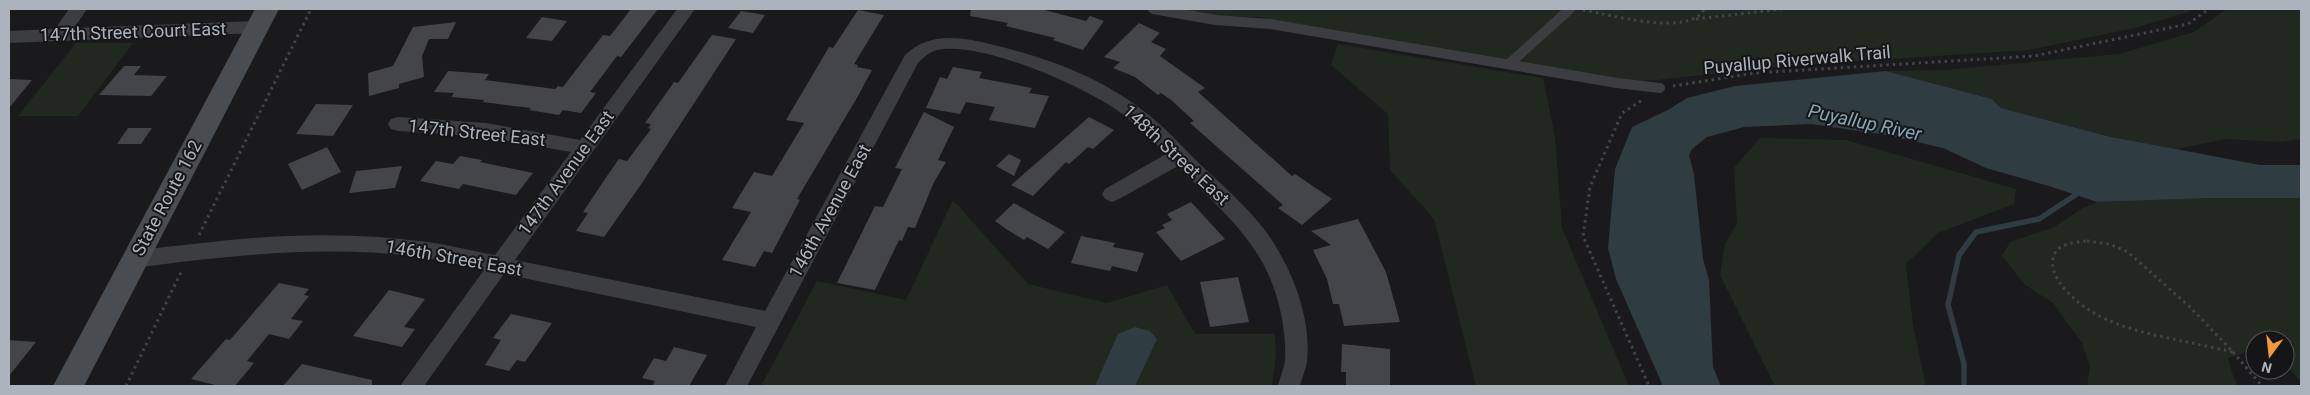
<svg xmlns="http://www.w3.org/2000/svg" width="2310" height="395" font-family="Roboto,sans-serif">
  <style>
    .green { fill: #202820 }
    .water { fill: #2f3c41 }
    .lines { fill: none; stroke-linecap: round; stroke-linejoin: round }
    .stream { stroke: #2f3c41; stroke-width: 5.5 }
    .building { fill: #444549 }
    .path { stroke: #414448; stroke-width: 3; stroke-dasharray: 2.5 4; stroke-linecap: butt }
    .service { stroke: #3b3d41; stroke-width: 10 }
    .minor { fill: #3b3d41; fill-rule: evenodd }
    .secondary { fill: #494c51; fill-rule: evenodd }
    .labels { text-anchor: middle; stroke-width: 4; stroke-linejoin: round; paint-order: stroke }
    .street-label { font-size: 18px; fill: #adb3bc; stroke: #151517 }
    .water-label { font-size: 19px; font-style: italic; fill: #84a6b6; stroke: #151517 }
  </style>
  <rect width="100%" height="100%" fill="#1a1a1c"/>
  <!-- green -->
  <g class="green">
    <polygon points="1175,9 2193,9 2188,12 2135,28 2028,50 1771,67 1657,80 1624,81 1258,17 1217,16"/>
    <polygon points="2227,9 2301,9 2301,139 2282,142 2226,139 2176,149 2111,137 2001,108 1992,99 1886,71 1945,70 2119,54 2194,32"/>
    <polygon points="76,43 133,43 78,116 18,116"/>
    <polygon points="1338,44 1543,78 1555,137 1562,228 1629,386 1476,386 1434,219 1390,170 1388,114 1331,65"/>
    <polygon points="1760,138 1846,140 2016,189 2014,204 1938,233 1906,264 1913,325 1926,386 1775,386 1720,275 1725,244 1737,223 1734,168"/>
    <polygon points="2209,198 2301,198 2301,382 2285,364 2285,340 2255,340 2255,349 2228,358 2232,373 2238,386 2087,386 2090,367 2082,343 2053,303 2025,285 2002,256 2010,242 2054,227 2083,208 2097,202"/>
    <polygon points="953,200 1028,284 1107,303 1167,285 1195,334 1275,334 1276,356 1272,386 761,386 817,281 906,300"/>
  </g>
  <!-- water -->
  <g class="water">
    <polygon points="1886,71 1992,99 2001,108 2111,137 2176,149 2260,165 2301,165 2301,198 2209,198 2097,202 2052,187 1986,168 1943,148 1886,135 1811,124 1744,127 1707,137 1692,149 1689,155 1694,174 1703,259 1709,280 1713,367 1721,386 1663,386 1616,279 1608,248 1615,169 1632,127 1668,110 1687,98 1735,86"/>
    <polygon points="1135,327 1150,331 1157,339 1135,386 1095,386 1118,334"/>
  </g>
  <g class="lines">
    <!-- stream -->
    <polyline class="stream" points="1964,386 1964,364 1948,305 1959,255 1976,232 2039,219 2080,192"/>
  </g>
  <!-- building -->
  <g class="building">
    <polygon points="631,9 658,9 621,57 617,56 590,92 596,93 581,113 563,110 559,115 529,110 531,108 483,102 484,100 451,97 454,93 434,92 448,71 489,74 485,80 555,89 558,86 563,87 603,35 610,36"/>
    <polygon points="971,9 1041,9 1086,21 1090,16 1104,21 1083,50 1053,40 1055,38 1006,26 1008,23 970,16"/>
    <polygon points="858,10 884,15 854,64 858,65 857,67 872,70 858,96 797,199 800,200 772,253 764,251 755,267 722,260 751,212 732,208 754,172 772,176 804,123 786,120 829,47 833,48"/>
    <polygon points="741,11 765,15 753,33 728,28"/>
    <polygon points="542,17 567,21 552,41 526,38"/>
    <polygon points="456,22 448,39 429,39 422,56 424,77 399,84 399,88 369,96 368,73 393,66 413,27"/>
    <polygon points="1139,23 1160,33 1151,42 1166,49 1160,56 1205,88 1198,92 1292,176 1295,174 1332,199 1302,225 1278,208 1283,205 1190,123 1194,121 1171,100 1161,93 1158,95 1135,77 1113,68 1120,62 1104,57"/>
    <polygon points="712,35 736,39 642,183 604,237 576,231 588,213 583,212 607,176 619,159 627,161 651,129 648,128 651,124 645,123 674,82 678,83"/>
    <polygon points="124,66 141,66 134,75 167,76 151,96 99,95"/>
    <polygon points="953,67 982,72 979,78 1032,88 1029,93 1049,96 1035,128 989,120 995,107 966,102 960,114 926,108 940,77 947,79"/>
    <polygon points="9,79 32,80 9,108"/>
    <polygon points="316,104 353,105 333,136 296,134"/>
    <polygon points="924,112 954,127 938,160 946,162 934,182 915,228 908,227 902,241 899,240 875,290 837,283 875,206 883,207 902,169 895,168"/>
    <polygon points="1089,117 1114,130 1093,149 1088,147 1069,164 1066,162 1033,196 1011,185"/>
    <polygon points="128,128 152,128 141,144 117,144"/>
    <polygon points="327,147 341,172 302,190 288,164"/>
    <polygon points="1009,154 1021,160 1014,176 996,166"/>
    <polygon points="460,156 482,160 480,162 533,173 516,195 463,184 459,189 420,181 436,161 453,164"/>
    <polygon points="402,166 395,188 349,193 356,171"/>
    <polygon points="1191,202 1225,239 1181,261 1156,232 1165,228 1162,225 1172,220 1167,214"/>
    <polygon points="1014,203 1065,232 1048,249 1027,237 1024,240 1006,229 995,221"/>
    <polygon points="1358,219 1386,272 1400,322 1344,326 1339,304 1333,304 1327,279 1313,250 1331,245 1311,231"/>
    <polygon points="1081,236 1115,243 1113,247 1144,253 1137,272 1112,266 1110,271 1071,263"/>
    <polygon points="1238,277 1249,322 1210,327 1200,282"/>
    <polygon points="279,283 309,289 304,295 309,296 291,319 303,321 289,339 269,334 247,361 254,363 235,386 219,386 191,379 226,339 230,340"/>
    <polygon points="389,290 425,299 404,327 415,329 402,347 353,336"/>
    <polygon points="511,314 552,323 525,362 517,360 509,371 485,365 501,340 493,338"/>
    <polygon points="9,340 36,342 9,376"/>
    <polygon points="1342,344 1390,349 1390,386 1346,386 1346,372 1341,372"/>
    <polygon points="674,347 707,355 689,386 652,386 655,381 642,378 654,358 666,361"/>
    <polygon points="302,364 372,380 372,386 283,386"/>
  </g>
  <g class="lines">
    <!-- path -->
    <g class="path">
      <path d="M1583,10C1608,14 1690,38 1704,9"/>
      <polyline points="1696,19 1782,9"/>
      <polyline points="1673,86 1755,73 2034,56 2188,24 2209,9"/>
      <polyline points="1641,101 1622,113 1590,187 1583,236 1649,386"/>
      <polyline points="199,235 311,9"/>
      <path d="M2087,241L2109,244L2128,252L2190,307L2233,352C2218,349 2202,345 2187,342C2144,333 2093,324 2063,287C2057,279 2051,270 2053,259C2055,244 2074,242 2087,241Z"/>
      <polyline points="2233,352 2262,386"/>
      <polyline points="126,386 182,270"/>
    </g>
    <!-- service -->
    <g class="service">
      <polyline points="1153,9 1216,20 1270,24 1617,83 1660,88"/>
      <polyline points="1509,64 1570,9"/>
    </g>
    <!-- minor -->
    <g class="minor">
      <polygon points="69,9 87,9 74,28 257,21 263,23 266,27 263,31 257,33 9,43 9,31 55,29"/>
      <path d="M677,9H695L515,260L765,311L905,55C930,31 962,37 994,45C1049,58 1106,79 1150,116C1170,132 1186,151 1204,168C1232,194 1261,219 1279,252C1297,283 1311,324 1307,361C1306,369 1302,378 1300,386H1278C1280,377 1284,369 1285,360C1286,345 1284,329 1281,314C1268,246 1223,213 1178,166L1119,199L1112,202L1105,199L1102,194L1105,189L1166,154C1149,136 1130,118 1109,105C1073,82 979,41 937,50C929,52 923,58 918,63L747,386H725L756,327L504,274L424,386H400L484,270C465,266 447,261 428,258C331,244 232,255 135,268L128,266L125,260L128,254C151,247 178,246 203,243C277,234 353,232 427,242C450,245 472,251 495,255L571,152L486,137L398,131L391,129L388,124L391,119L398,117L486,123L580,140Z"/>
    </g>
    <!-- secondary -->
    <polygon class="secondary" points="255,9 279,9 84,386 53,386"/>
  </g>
  <g class="labels">
    <!-- street labels -->
    <g class="street-label">
      <text transform="translate(133 32) rotate(-2)" y="6">147th Street Court East</text>
      <text transform="translate(1797 60) rotate(-5)" y="6">Puyallup Riverwalk Trail</text>
      <text transform="translate(477 133) rotate(6)" y="6">147th Street East</text>
      <text transform="translate(1176 155) rotate(43)" y="6">148th Street East</text>
      <text transform="translate(566 173) rotate(-54)" y="6">147th Avenue East</text>
      <text transform="translate(167 198) rotate(-62)" y="6">State Route 162</text>
      <text transform="translate(830 211) rotate(-61)" y="6">146th Avenue East</text>
      <text transform="translate(454 258) rotate(10)" y="6">146th Street East</text>
    </g>
    <!-- water labels -->
    <g class="water-label">
      <text transform="translate(1865 122) rotate(12)" y="7">Puyallup River</text>
    </g>
  </g>
  <!-- border -->
  <rect width="2310" height="395" fill="none" stroke="#adb3bc" stroke-width="20"/>
  <!-- north arrow -->
  <g transform="translate(2270 355) rotate(195)"><circle r="24" fill="#151517" stroke="#525459"/>
  <path d="M0-4L9 19L0 12L-9 19Z" fill="#f39a3c"/>
  <text y="-8" font-size="14" font-weight="bold" text-anchor="middle" fill="#adb3bc">N</text>
  </g>
</svg>
